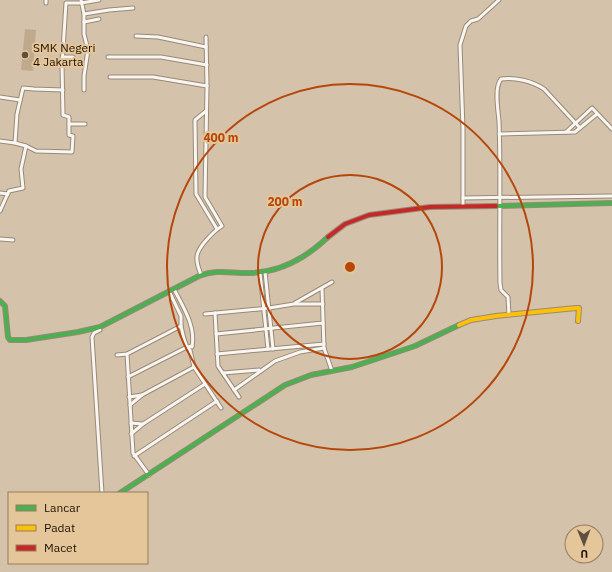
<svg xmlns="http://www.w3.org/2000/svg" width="612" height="572" font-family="'IBM Plex Sans',sans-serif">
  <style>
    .green { fill: #c1aa8b }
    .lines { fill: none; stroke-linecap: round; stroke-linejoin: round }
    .street-casing { stroke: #988a78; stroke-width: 5 }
    .fast-casing { stroke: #988a78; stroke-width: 6 }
    .slow-casing { stroke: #988a78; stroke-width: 6 }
    .jam-casing { stroke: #988a78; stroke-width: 6 }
    .street { stroke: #f9f6f2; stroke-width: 3 }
    .fast { stroke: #4caf50; stroke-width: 4 }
    .slow { stroke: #ffc107; stroke-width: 4 }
    .jam { stroke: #c62828; stroke-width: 4 }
    .ring { fill: none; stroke: #b5470a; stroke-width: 2 }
    .poi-dot { fill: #5d503e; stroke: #e5c59a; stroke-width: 1.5 }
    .labels { text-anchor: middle; stroke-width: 4; stroke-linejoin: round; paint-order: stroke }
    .poi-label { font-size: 12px; fill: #1d1203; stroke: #e5c59a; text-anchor: start }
    .centre { fill: #b5470a; stroke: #e5c59a; stroke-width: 2 }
    .ring-label { font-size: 12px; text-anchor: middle; font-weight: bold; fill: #b5470a; stroke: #e5c59a; stroke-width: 4; stroke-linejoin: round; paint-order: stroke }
  </style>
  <rect width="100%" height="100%" fill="#d4c2ab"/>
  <!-- green -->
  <polygon class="green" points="25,29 36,30 33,71 21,70"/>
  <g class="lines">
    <!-- street casing -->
    <g class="street-casing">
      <g id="street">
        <polyline points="81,0 84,14 84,34 88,50 84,76 84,90"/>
        <polyline points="46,3 46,0"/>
        <polyline points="84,14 109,10 133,8"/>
        <polyline points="84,22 99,19"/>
        <polyline points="136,36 158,37 206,47"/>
        <polyline points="62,57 73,57"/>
        <polyline points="108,57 161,57 207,65"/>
        <polyline points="110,77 153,77 207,86"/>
        <polyline points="0,97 20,100"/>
        <polyline points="206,111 195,120 196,194 217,229"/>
        <polyline points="85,124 69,124 69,117 63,115 62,65 66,3 81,3 99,0"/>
        <polyline points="566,132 592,108 612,129"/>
        <polyline points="499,134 575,132 597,114"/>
        <polyline points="0,141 15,143 26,146 36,151 72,152 73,136 69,135 69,124"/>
        <polyline points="15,143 17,114 23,88 34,89 63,90"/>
        <polyline points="0,193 8,194"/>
        <polyline points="463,198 612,196"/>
        <polyline points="463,206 463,129 460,45 466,26 471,21 478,19 499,0"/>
        <polyline points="0,211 9,191 23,188 21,169 26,146"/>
        <polyline points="0,239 13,240"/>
        <polyline points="265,272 273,349"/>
        <polyline points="260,273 268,349"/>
        <path d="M201,275C199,269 196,263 197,256C198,247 214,231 222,226L205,197L207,86L206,37"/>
        <path d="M174,289C183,307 196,326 192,347"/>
        <polyline points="322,289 324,348 332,371"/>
        <polyline points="169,291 181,316 181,326 184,339 187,347 190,350 194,367 221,408"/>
        <polyline points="295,303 332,282"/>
        <polyline points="215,313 218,366 239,397"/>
        <polyline points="205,314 269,308 294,304 323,304"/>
        <path d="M509,315L508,297L501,290L500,283C499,229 501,174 499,121C498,110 494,87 501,79C515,77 532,81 544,89L580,128"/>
        <polyline points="100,330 94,333 92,337 102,493"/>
        <polyline points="216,334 323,323"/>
        <polyline points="127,354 133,453 149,475"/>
        <polyline points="217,354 324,344"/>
        <polyline points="117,355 127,354 181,326"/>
        <polyline points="223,373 259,370"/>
        <polyline points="128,377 187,347 192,346"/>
        <polyline points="234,390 275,361 300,352 324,348"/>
        <polyline points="129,397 142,395"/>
        <polyline points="130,405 142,395 194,367"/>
        <polyline points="131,423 143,424"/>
        <polyline points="131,434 143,424 205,384"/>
        <polyline points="134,456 217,401"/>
      </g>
    </g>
    <!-- fast casing -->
    <g class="fast-casing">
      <g id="fast">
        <polyline points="496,206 612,203"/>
        <path d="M0,301L5,306L8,337L10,340H26L78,332L100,327L199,276C217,269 229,273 248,273C279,273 306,258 328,237"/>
        <polyline points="120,493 285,385 311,375 352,367 415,346 459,325"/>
      </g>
    </g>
    <!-- slow casing -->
    <g class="slow-casing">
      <polyline id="slow" points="459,325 471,320 496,316 576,308 579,308 578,321"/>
    </g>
    <!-- jam casing -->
    <g class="jam-casing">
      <polyline id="jam" points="328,237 345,224 369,215 430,207 496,206"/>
    </g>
    <!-- street -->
    <use href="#street" class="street"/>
    <!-- fast -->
    <use href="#fast" class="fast"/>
    <!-- slow -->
    <use href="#slow" class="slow"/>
    <!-- jam -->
    <use href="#jam" class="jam"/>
  </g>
  <!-- distance rings -->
  <g class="ring">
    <circle cx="350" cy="267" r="92"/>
    <circle cx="350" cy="267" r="183"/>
  </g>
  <!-- markers -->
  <circle class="poi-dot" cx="25" cy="55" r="4"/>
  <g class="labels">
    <!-- poi labels -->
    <g class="poi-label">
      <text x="33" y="52">SMK Negeri<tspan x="33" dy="14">4 Jakarta</tspan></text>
    </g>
  </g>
  <circle cx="350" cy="267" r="6" class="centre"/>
  <g class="ring-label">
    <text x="221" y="142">400 m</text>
    <text x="285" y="206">200 m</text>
  </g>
  <!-- legend -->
  <rect x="8" y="492" width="140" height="72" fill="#e5c59a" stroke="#957d5e"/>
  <rect x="16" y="505" width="20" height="6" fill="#4caf50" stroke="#957d5e"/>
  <text x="44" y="512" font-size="12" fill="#1d1203">Lancar</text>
  <rect x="16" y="525" width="20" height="6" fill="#ffc107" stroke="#957d5e"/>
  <text x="44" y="532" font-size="12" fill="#1d1203">Padat</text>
  <rect x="16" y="545" width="20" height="6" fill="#c62828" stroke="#957d5e"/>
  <text x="44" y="552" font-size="12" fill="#1d1203">Macet</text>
  <!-- north arrow -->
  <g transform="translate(584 544) rotate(179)"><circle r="19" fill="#e5c59a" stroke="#957d5e"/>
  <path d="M0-3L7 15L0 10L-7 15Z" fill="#5d503e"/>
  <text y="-6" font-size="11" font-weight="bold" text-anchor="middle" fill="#1d1203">U</text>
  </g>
</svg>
